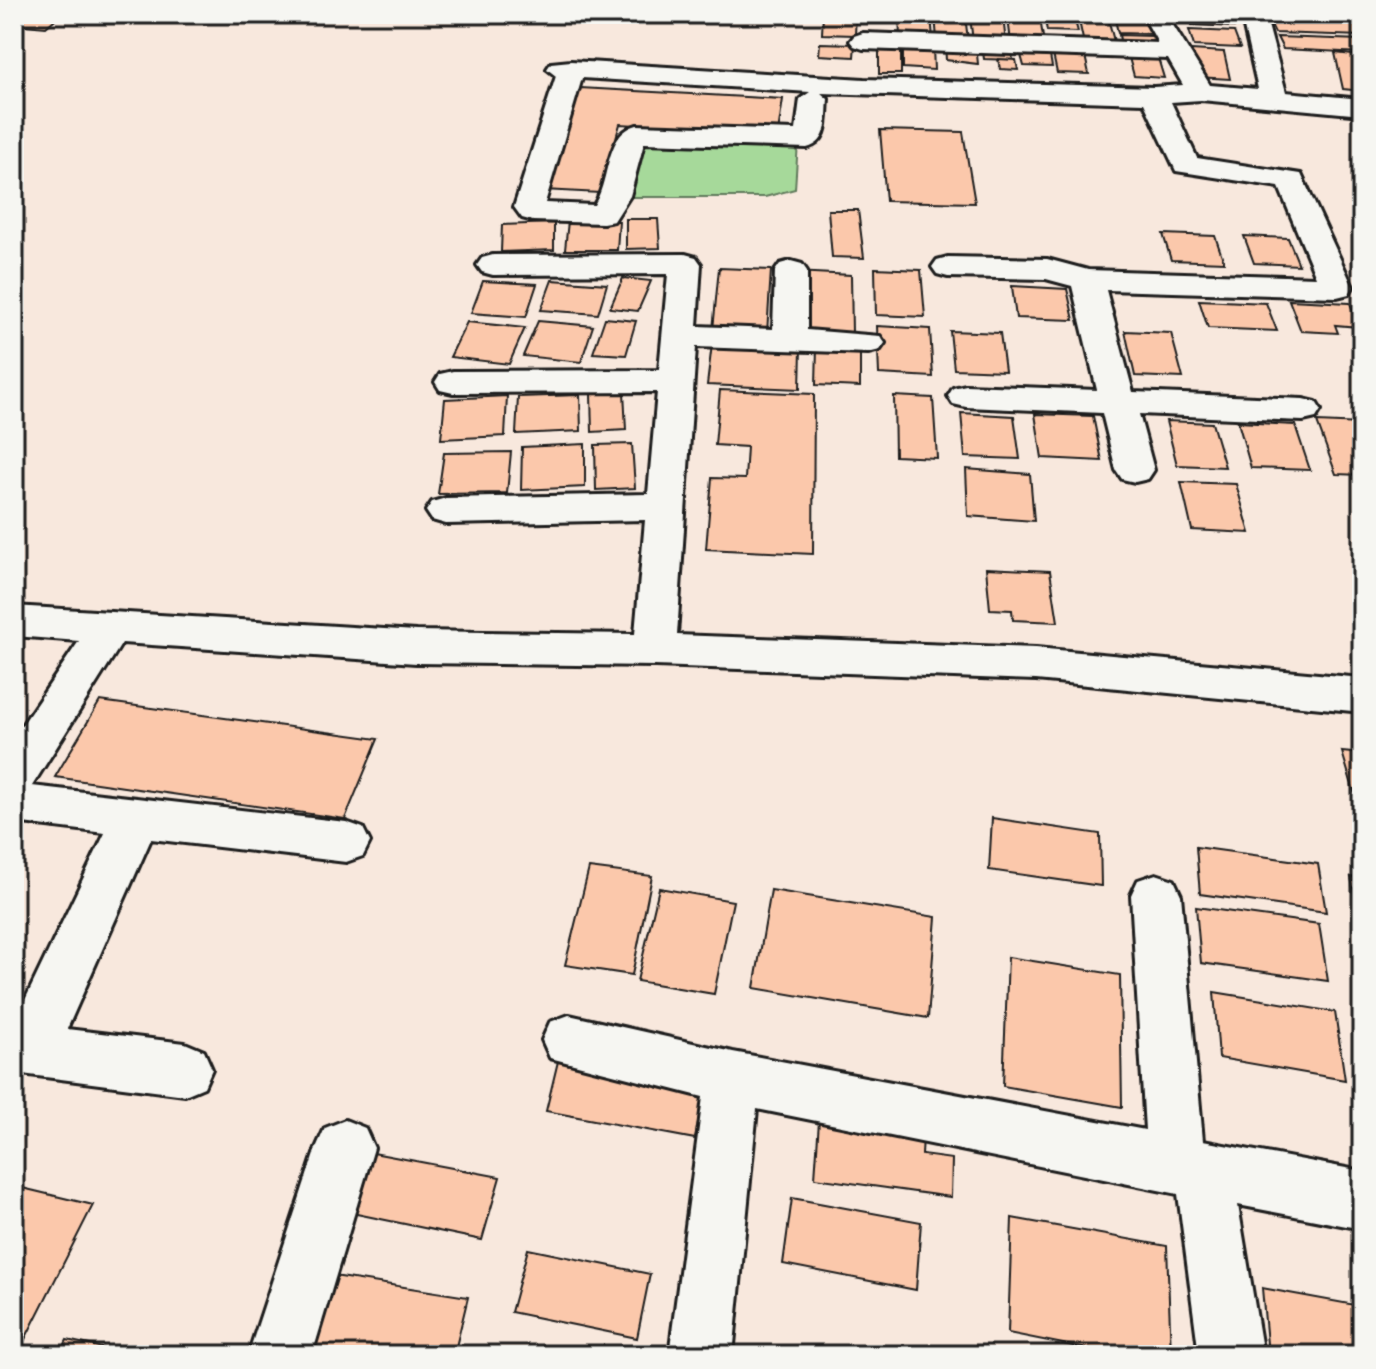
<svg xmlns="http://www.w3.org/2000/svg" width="1376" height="1369" font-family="'Indie Flower',sans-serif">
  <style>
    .green { fill: #a6d99a; stroke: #617a5b; stroke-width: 2 }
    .building { fill: #fbc8ab; stroke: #1c1c1c; stroke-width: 2 }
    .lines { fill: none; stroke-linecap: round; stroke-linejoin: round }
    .minor-casing { stroke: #1c1c1c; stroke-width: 6 }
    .minor { fill: #f6f6f2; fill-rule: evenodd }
  </style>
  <rect width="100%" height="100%" fill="#f8e8dd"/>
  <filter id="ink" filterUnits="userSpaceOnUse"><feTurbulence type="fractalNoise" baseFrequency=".0125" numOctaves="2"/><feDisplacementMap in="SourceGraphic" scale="16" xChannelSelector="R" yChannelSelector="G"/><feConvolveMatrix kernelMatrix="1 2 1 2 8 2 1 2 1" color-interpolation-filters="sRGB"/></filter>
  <g filter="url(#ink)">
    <!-- green -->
    <polygon class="green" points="646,137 798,142 795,189 765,197 624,197"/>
    <!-- building -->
    <g class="building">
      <polygon points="14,14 61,14 46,27 14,24"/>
      <polygon points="823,14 856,14 855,35 822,34"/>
      <polygon points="899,14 931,15 933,39 900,38"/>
      <polygon points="1188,14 1229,14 1234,27 1192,25"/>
      <polygon points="935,15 965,16 968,40 937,39"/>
      <polygon points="970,16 1003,17 1006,43 973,42"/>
      <polygon points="1267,16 1357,20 1362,36 1275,33"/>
      <polygon points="1008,18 1040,19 1044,43 1011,42"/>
      <polygon points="1115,19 1150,21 1154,34 1118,33"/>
      <polygon points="1045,20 1075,21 1078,32 1047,31"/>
      <polygon points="1079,21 1109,22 1115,45 1084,44"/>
      <polygon points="1189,30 1234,32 1240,48 1194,46"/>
      <polygon points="1119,35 1153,36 1156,47 1121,45"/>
      <polygon points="1277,37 1362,40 1362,53 1283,49"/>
      <polygon points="820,43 855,44 854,57 819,55"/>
      <polygon points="945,44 976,45 978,64 946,60"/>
      <polygon points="982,46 1011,47 1013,60 984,59"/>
      <rect x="879" y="47" width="22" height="27"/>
      <polygon points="903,47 933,48 934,70 903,68"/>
      <polygon points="1019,48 1049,50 1052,67 1024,66"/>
      <polygon points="1052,50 1084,51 1089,74 1057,73"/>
      <polygon points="1191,50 1224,52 1230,79 1197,77"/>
      <polygon points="1335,53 1362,56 1362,91 1343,89"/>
      <polygon points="1128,54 1157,55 1164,78 1134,76"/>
      <polygon points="998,59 1016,60 1018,70 1000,69"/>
      <polygon points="580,88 783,99 778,133 620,124 600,193 544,190"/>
      <polygon points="880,130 963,132 975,203 886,201"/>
      <polygon points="828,210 858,210 864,258 832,257"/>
      <polygon points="626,219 658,219 660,248 626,249"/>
      <polygon points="568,221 619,221 617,250 565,250"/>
      <polygon points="554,223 554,250 501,252 502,225"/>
      <polygon points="1163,234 1215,236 1224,262 1171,260"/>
      <polygon points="1244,236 1288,238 1299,265 1254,263"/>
      <polygon points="719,268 771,270 767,333 713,330"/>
      <polygon points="875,268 921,270 925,317 876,315"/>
      <polygon points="795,272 851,275 852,333 793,331"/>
      <polygon points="623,278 651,281 638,311 610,308"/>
      <polygon points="552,280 607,284 598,314 541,310"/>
      <polygon points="483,281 537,284 526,317 471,313"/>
      <polygon points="1012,286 1067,289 1074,320 1016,318"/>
      <polygon points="1199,300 1266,303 1277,331 1208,328"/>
      <polygon points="1289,300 1350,303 1359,327 1335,325 1338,333 1301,331"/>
      <polygon points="605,318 636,321 626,355 593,353"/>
      <polygon points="538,321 593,326 581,362 523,356"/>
      <polygon points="467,322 525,328 509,364 450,357"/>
      <polygon points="877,326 930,329 933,377 879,374"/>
      <polygon points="950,331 1000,333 1005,371 954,369"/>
      <polygon points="1125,331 1171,333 1183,378 1135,376"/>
      <polygon points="712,344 801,348 800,389 707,385"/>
      <polygon points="817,347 860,349 860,387 816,385"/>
      <polygon points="720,390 814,394 813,554 706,549 712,478 745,479 747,447 715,445"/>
      <polygon points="624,392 626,430 592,432 591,394"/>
      <polygon points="580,395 581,431 516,434 518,397"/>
      <polygon points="507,396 505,436 441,439 445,399"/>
      <polygon points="894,396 933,398 937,458 895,456"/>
      <polygon points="961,413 1014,416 1020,459 965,457"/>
      <polygon points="1035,414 1093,416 1102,461 1042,458"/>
      <polygon points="1166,421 1212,423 1225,467 1177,465"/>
      <polygon points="1238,422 1295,425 1310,470 1251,468"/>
      <polygon points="1317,422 1362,424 1362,475 1336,474"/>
      <polygon points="585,444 585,487 521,490 522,447"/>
      <polygon points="632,444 635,488 596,490 595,445"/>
      <polygon points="511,452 507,493 438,494 444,453"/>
      <polygon points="966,469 1030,474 1034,521 968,516"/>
      <polygon points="1181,482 1236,484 1250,533 1192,530"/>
      <polygon points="986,568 1050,571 1058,622 1013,620 1012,610 990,609"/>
      <polygon points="100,701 378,739 345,819 55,777"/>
      <polygon points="1342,752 1362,754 1362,818"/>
      <polygon points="992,818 1100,834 1101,886 989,870"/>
      <polygon points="1196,847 1318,864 1326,912 1200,894"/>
      <polygon points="589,868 652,876 632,975 565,965"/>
      <polygon points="1351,877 1362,878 1362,936"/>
      <polygon points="659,888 733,901 714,994 637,981"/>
      <polygon points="771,890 936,917 928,1018 754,988"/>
      <polygon points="1196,907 1319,924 1328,981 1201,963"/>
      <polygon points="1008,957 1120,975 1122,1107 1003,1086"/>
      <polygon points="1214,992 1335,1012 1345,1080 1219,1058"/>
      <polygon points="559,1057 705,1083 695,1139 546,1111"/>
      <polygon points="819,1121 923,1135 922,1155 952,1159 951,1197 815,1178"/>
      <polygon points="368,1152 500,1177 482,1240 347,1212"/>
      <polygon points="14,1186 93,1205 17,1355 14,1355"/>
      <polygon points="792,1198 921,1222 916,1290 783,1264"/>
      <polygon points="1012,1218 1167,1246 1171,1355 1118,1355 1008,1333"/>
      <polygon points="528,1249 650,1274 637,1338 511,1312"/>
      <polygon points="334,1276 468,1297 454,1355 310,1355"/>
      <polygon points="1262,1288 1355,1305 1362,1355 1268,1355"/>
      <polygon points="67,1340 135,1355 60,1355"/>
    </g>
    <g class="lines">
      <!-- minor casing -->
      <g class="minor-casing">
        <g id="minor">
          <path d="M1142,14H1166L1210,85L1258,89L1241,14H1265L1286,92L1362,99V115L1201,100L1171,102L1197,158L1301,174L1353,287L1349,294L1337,297L1106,290L1133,392L1303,399L1316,402L1321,410L1316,418L1303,421L1139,414L1154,470L1148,479L1135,482L1122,479L1116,470L1102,413L966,407L953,404L948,396L953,388L966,385L1097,390L1072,286L1046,279L948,277L937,274L932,267L937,260L948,257L1047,259L1088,270L1316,277L1279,187L1176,171L1144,103L821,93L828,99C826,119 830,142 807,148L644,143L630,196L614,221L603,223L533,221L522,218L514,207L556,76L547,69L551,63L571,61L864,79L1154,87L1183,85L1168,59L863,49L854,46L850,41L854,36L863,33L1158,43ZM582,78L810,92L800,99L796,130L637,125C604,134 611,180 594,205L545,203Z"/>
          <polygon points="685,254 696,257 701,264 697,326 773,329 775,271 780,264 791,261 802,264 807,271 807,330 880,336 885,343 880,350 868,353 696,347 677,635 1036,648 1362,678 1362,712 1036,680 655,666 416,663 122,643 32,786 346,822 363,828 370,842 363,856 346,862 151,839 67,1029 185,1043 204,1051 212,1069 204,1087 185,1095 14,1073 14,1023 105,833 14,822 14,737 79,641 14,636 14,606 416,631 635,634 645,520 446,524 432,520 426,511 432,502 446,498 648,494 657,392 453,393 440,390 435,382 440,374 453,371 659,370 668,274 493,275 482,272 477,265 482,258 493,255"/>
          <polygon points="1156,874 1174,880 1181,895 1203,1141 1362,1171 1362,1229 1238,1205 1263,1355 1199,1355 1178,1194 757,1109 733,1355 669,1355 703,1097 550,1058 542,1040 550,1022 569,1015 733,1052 1145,1130 1131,895 1138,880"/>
          <polygon points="345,1120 365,1128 374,1148 312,1355 248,1355 316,1148 325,1128"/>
        </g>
      </g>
      <!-- minor -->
      <use href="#minor" class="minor"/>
    </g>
  </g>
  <!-- margin -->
  <rect width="1376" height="1369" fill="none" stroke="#f6f6f2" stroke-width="48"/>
  <rect x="24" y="24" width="1328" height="1321" fill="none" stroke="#1c1c1c" stroke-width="3" filter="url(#ink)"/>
</svg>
